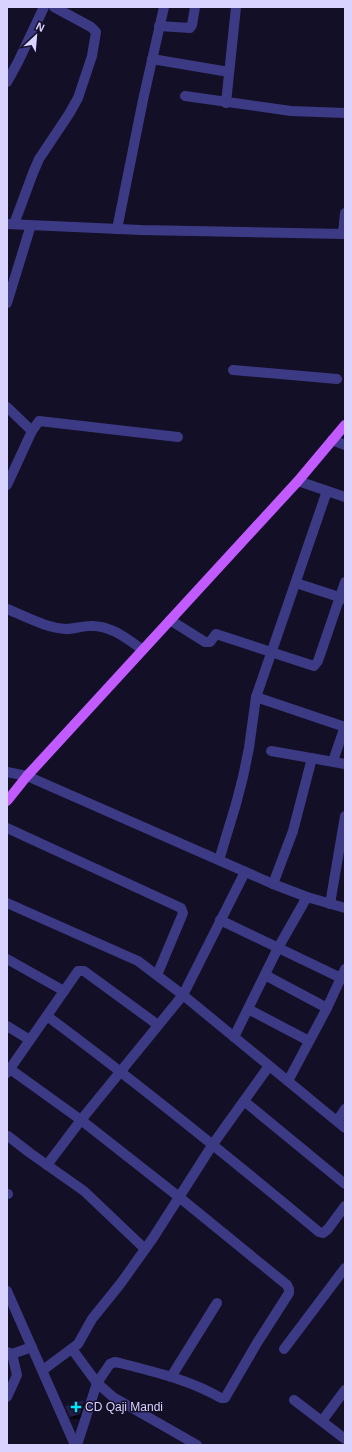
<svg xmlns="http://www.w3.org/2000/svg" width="352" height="1452" font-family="Helvetica,sans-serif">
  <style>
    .building { fill: #241b47; filter: url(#shadow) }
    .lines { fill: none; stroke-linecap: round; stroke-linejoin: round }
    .minor { stroke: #3d3a85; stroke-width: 10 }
    .major { stroke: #c25bff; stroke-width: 10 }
    .poi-dot { fill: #00e5ff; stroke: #130f26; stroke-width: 1.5 }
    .labels { text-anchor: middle; stroke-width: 3; stroke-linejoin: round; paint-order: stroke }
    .poi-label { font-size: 12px; fill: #d9d4ff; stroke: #130f26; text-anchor: start }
  </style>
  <defs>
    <filter id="shadow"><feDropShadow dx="2" dy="4" stdDeviation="0" flood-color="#0009"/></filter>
  </defs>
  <rect width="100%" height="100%" fill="#130f26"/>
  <!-- building -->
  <polygon class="building" points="83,1400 84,1402 80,1414 70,1417 65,1406"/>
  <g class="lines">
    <!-- minor -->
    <g class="minor">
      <polyline points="159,26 190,28 192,25 195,7"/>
      <polyline points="152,59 229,72"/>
      <polyline points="7,82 18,62 44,7"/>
      <polyline points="185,96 291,111 345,113"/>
      <polyline points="226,103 236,7"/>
      <polyline points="7,224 141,230 345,234"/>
      <polyline points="14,224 33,173 39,159 69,114 78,98 92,56 96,32 91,27 54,7"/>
      <polyline points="117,229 143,100 164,7"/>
      <polyline points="343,234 345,213"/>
      <polyline points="7,303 31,225"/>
      <polyline points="233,370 337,379"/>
      <polyline points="7,407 32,431"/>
      <polyline points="332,440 345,445"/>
      <polyline points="298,481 345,497"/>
      <polyline points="7,485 32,431 39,421 178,437"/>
      <polyline points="296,583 345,599"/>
      <path d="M7,609C25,616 46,628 66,629C74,629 82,626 90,626C111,625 127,639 143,650"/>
      <polyline points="170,620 205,642 210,642 216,634 314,666 318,661 345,582"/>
      <polyline points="256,697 345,727"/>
      <polyline points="271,751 345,764"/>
      <polyline points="333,761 345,726"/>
      <polyline points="7,772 27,776 273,884 307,897 345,908"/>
      <polyline points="7,828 181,908 183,913 181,918 157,975"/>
      <polyline points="219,860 236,804 243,777 249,748 256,697 327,491"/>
      <polyline points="273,884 293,831 312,758"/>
      <polyline points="7,903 138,961 183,995 345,1128"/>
      <polyline points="330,904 345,816"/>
      <polyline points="220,920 341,978"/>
      <polyline points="7,959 64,991"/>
      <polyline points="265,975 327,1008"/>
      <polyline points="248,1009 309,1041"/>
      <path d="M47,1016C140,1085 230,1158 319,1232L323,1233L328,1229L345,1206"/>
      <polyline points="7,1026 30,1040"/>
      <polyline points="234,1037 278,948 307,897"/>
      <path d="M10,1069L81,1120L179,1197L287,1285L289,1289V1293L257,1343L225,1398H221C190,1380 155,1372 120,1363L115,1362L110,1364L97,1383L77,1445"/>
      <polyline points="7,1073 78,971 84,971 158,1025"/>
      <polyline points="288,1081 327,1008 345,969"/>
      <polyline points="244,1101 345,1184"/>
      <polyline points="337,1121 345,1109"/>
      <polyline points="8,1136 30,1153 84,1191 145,1249"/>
      <polyline points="47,1165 81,1120 183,995 245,872"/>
      <polyline points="7,1194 8,1194"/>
      <polyline points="7,1291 75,1445"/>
      <polyline points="72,1349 97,1383 113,1397 197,1445"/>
      <polyline points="284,1349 345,1268"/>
      <polyline points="7,1352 12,1354 32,1347"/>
      <polyline points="43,1370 78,1344 92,1319 121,1283 153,1238 213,1144 269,1066"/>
      <polyline points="171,1377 217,1303"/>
      <polyline points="7,1397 17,1375 12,1354"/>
      <polyline points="294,1400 345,1439"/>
      <polyline points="322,1421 345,1390"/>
    </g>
    <!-- major -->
    <polyline class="major" points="7,801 27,776 298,481 345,425"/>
  </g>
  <!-- markers -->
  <path class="poi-dot" d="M74 1401h4v4h4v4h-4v4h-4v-4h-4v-4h4z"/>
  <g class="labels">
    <!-- poi labels -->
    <g class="poi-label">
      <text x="85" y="1411">CD Qaji Mandi</text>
    </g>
  </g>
  <!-- border -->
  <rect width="352" height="1452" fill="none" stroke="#d9d4ff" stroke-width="16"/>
  <!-- north arrow -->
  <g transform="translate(36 36) rotate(26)" stroke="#130f26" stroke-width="3" paint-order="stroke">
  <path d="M0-3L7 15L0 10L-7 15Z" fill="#d9d4ff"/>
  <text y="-6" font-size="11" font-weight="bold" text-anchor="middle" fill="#d9d4ff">N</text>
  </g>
</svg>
